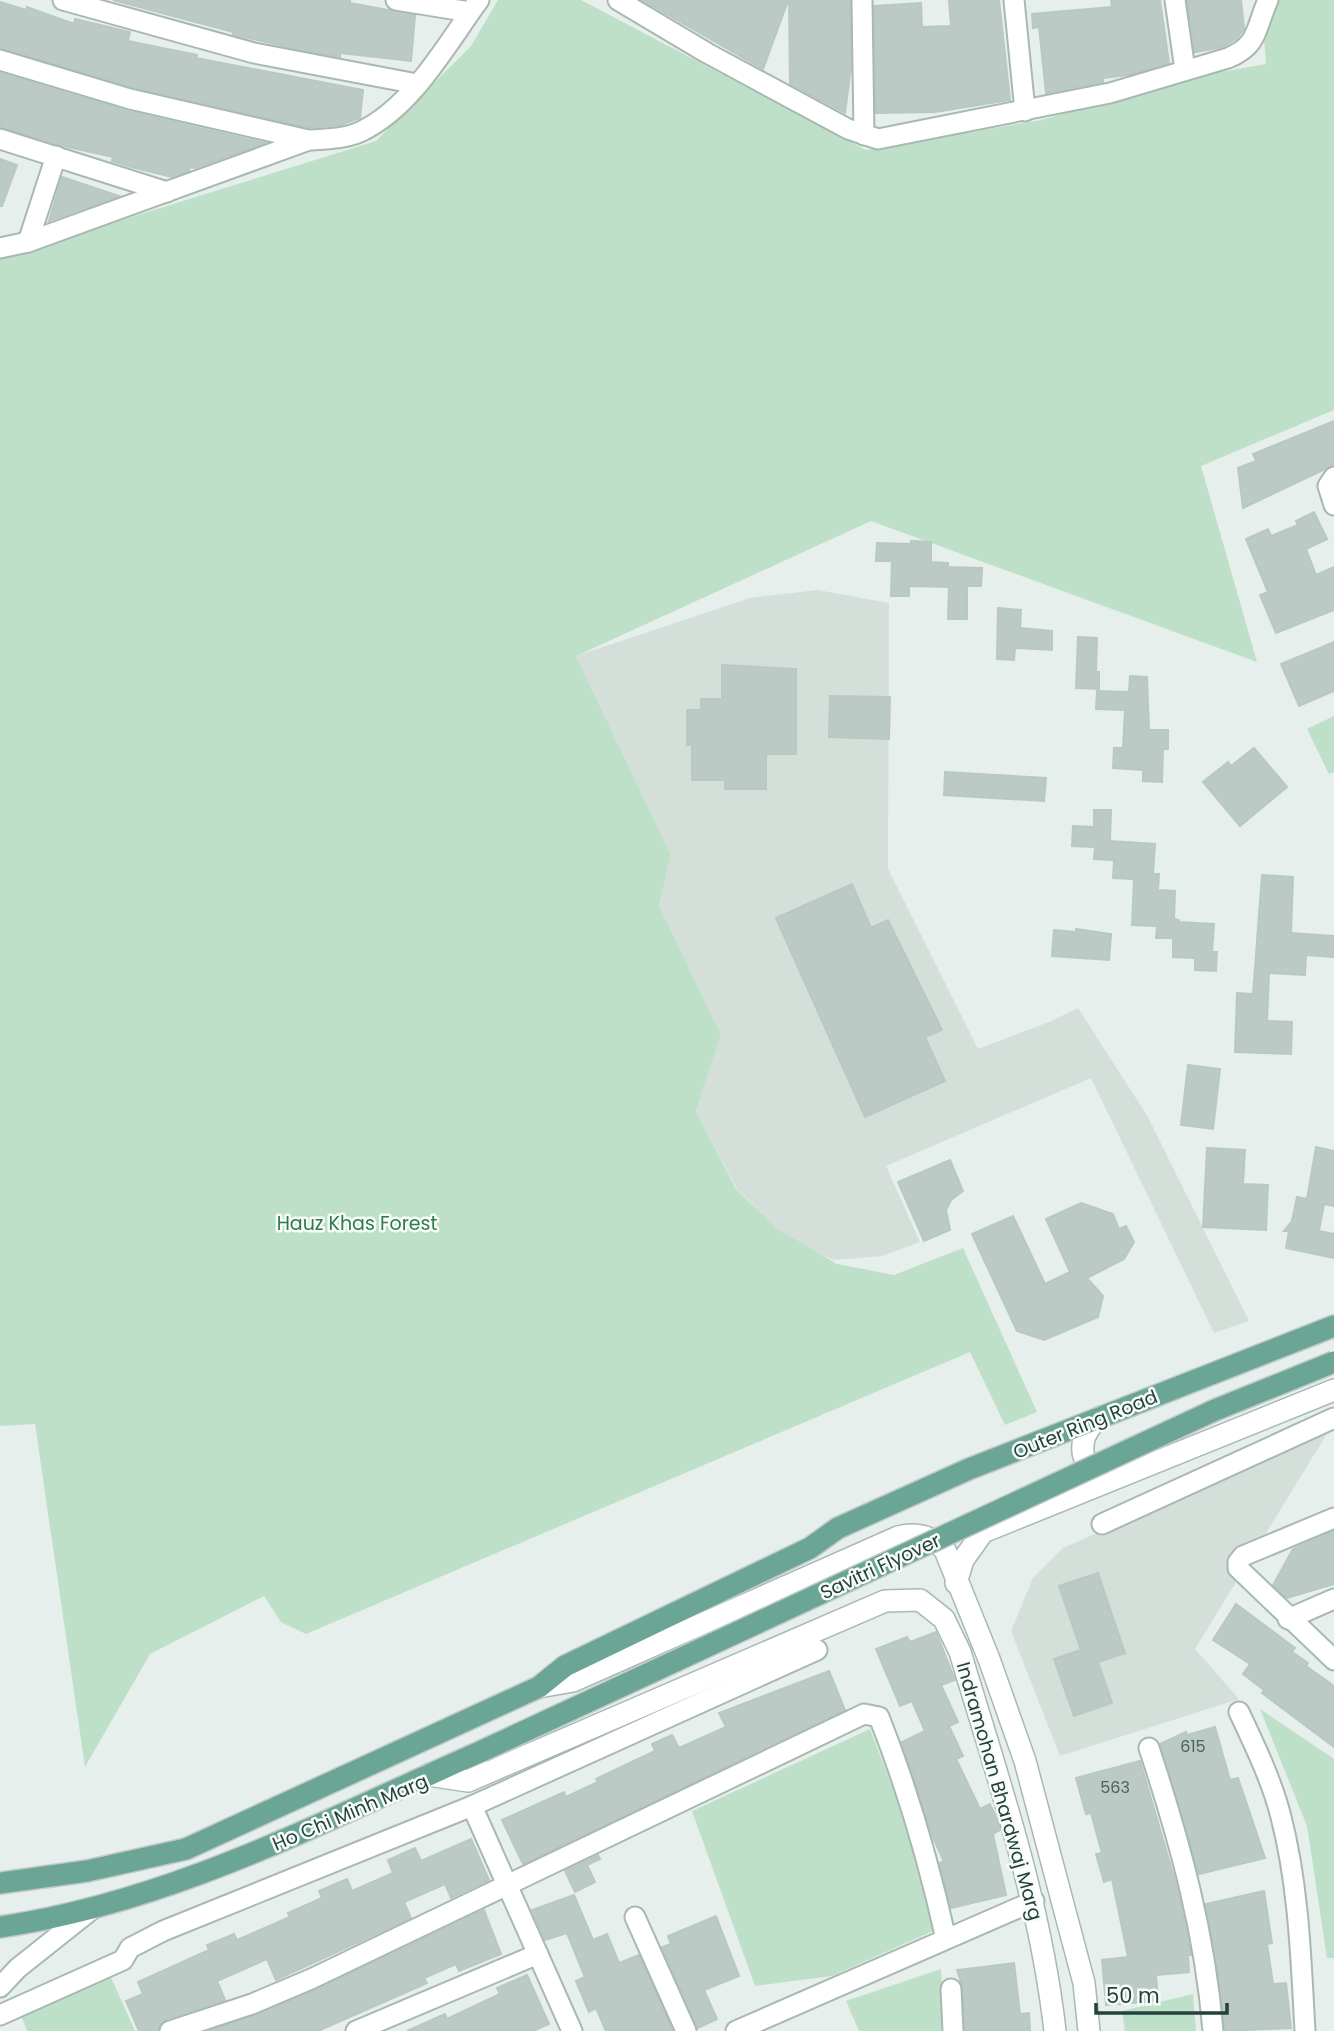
<svg xmlns="http://www.w3.org/2000/svg" width="1334" height="2031" font-family="Poppins,sans-serif">
  <style>
    .built { fill: #d4dfda }
    .green { fill: #bfe0c8 }
    .building { fill: #bbcac4; stroke: #b8c9c2; stroke-width: 2 }
    .lines { fill: none; stroke-linecap: round; stroke-linejoin: round }
    .minor-casing { stroke: #a8b8b2; stroke-width: 23 }
    .tertiary-casing { stroke: #a8b8b2; stroke-width: 24 }
    .primary-casing { stroke: #c2cac8; stroke-width: 24 }
    .minor { stroke: #fff; stroke-width: 19 }
    .tertiary { stroke: #fff; stroke-width: 21 }
    .primary { stroke: #6aa596; stroke-width: 21 }
    .primary-bridge-casing { stroke: #c2cac8; stroke-width: 24; stroke-linecap: butt }
    .primary-bridge { stroke: #6aa596; stroke-width: 21 }
    .labels { text-anchor: middle; stroke-width: 5; stroke-linejoin: round; paint-order: stroke }
    .number-label { font-size: 16px; fill: #4a645c }
    .park-label { font-size: 19px; fill: #2d7a4b; stroke: #f7fbf9 }
    .street-label { font-size: 19px; fill: #24423a; stroke: #f7fbf9 }
  </style>
  <rect width="100%" height="100%" fill="#e6efeb"/>
  <!-- built -->
  <g class="built">
    <polygon points="818,590 889,603 888,869 978,1049 1049,1022 1078,1008 1148,1117 1249,1321 1214,1333 1091,1078 886,1166 920,1242 882,1256 834,1260 822,1255 777,1228 737,1189 696,1111 721,1035 659,905 671,855 576,656 750,598"/>
    <polygon points="1328,1432 1195,1649 1239,1699 1060,1756 1011,1631 1033,1578 1063,1548"/>
  </g>
  <!-- green -->
  <g class="green">
    <polygon points="498,0 581,0 866,150 1041,120 1209,74 1266,64 1263,25 1278,0 1334,0 1334,410 1201,466 1257,662 871,521 576,656 671,855 659,905 721,1035 696,1111 736,1189 777,1228 837,1264 894,1275 963,1248 1037,1412 1005,1425 970,1352 306,1634 281,1622 264,1596 150,1654 85,1767 35,1424 0,1426 0,258 376,141 471,46"/>
    <polygon points="1334,716 1334,772 1329,774 1307,729"/>
    <polygon points="1260,1709 1334,1759 1334,1958 1327,1958 1307,1826"/>
    <polygon points="870,1729 916,1847 933,1931 832,1976 755,1986 692,1811"/>
    <polygon points="941,1969 945,2031 859,2031 846,2001"/>
    <polygon points="109,1973 135,2031 27,2031 19,2010"/>
    <polygon points="1193,1994 1196,2031 1125,2031 1122,2011"/>
  </g>
  <!-- building -->
  <g class="building">
    <polygon points="113,0 350,0 350,3 415,15 411,61 340,53 340,57 296,49 240,36 233,34 233,32"/>
    <polygon points="642,0 709,0 788,1 763,69"/>
    <polygon points="850,0 851,67 845,113 790,84 789,1"/>
    <polygon points="999,0 1010,100 935,112 876,113 874,6 921,3 922,27 951,26 949,1"/>
    <polygon points="1111,0 1160,0 1169,63 1128,75 1103,78 1103,82 1046,93 1039,27 1033,28 1032,14 1112,7"/>
    <polygon points="1187,0 1241,0 1244,29 1237,38 1223,47 1195,52"/>
    <polygon points="0,2 26,10 27,7 74,24 75,19 130,32 128,41 197,55 196,58 363,90 360,118 340,125 309,128 133,87 0,48"/>
    <polygon points="0,73 126,111 265,143 195,168 190,167 189,171 172,177 135,168 112,161 113,157 68,147 0,127"/>
    <polygon points="0,159 17,165 2,206 0,206"/>
    <polygon points="62,177 119,196 49,221"/>
    <polygon points="1334,421 1334,465 1243,508 1238,468 1256,461 1253,454"/>
    <polygon points="1314,512 1327,539 1306,549 1316,575 1334,567 1334,610 1276,633 1260,595 1268,592 1246,539 1268,529 1271,536 1298,525 1296,521"/>
    <polygon points="911,541 931,542 931,562 948,563 948,567 982,568 981,586 967,586 967,619 948,619 949,587 909,586 909,596 891,596 892,561 876,561 877,543 911,544"/>
    <polygon points="998,608 1021,610 1020,628 1052,631 1052,650 1015,648 1014,660 997,659"/>
    <polygon points="1078,637 1097,638 1096,672 1099,672 1099,689 1076,688"/>
    <polygon points="1334,642 1334,691 1299,706 1281,664"/>
    <polygon points="722,665 796,669 796,754 766,754 766,789 725,789 725,780 692,780 692,745 687,745 687,710 701,710 701,699 722,699"/>
    <polygon points="1130,676 1147,677 1149,730 1168,730 1168,749 1163,749 1162,782 1143,781 1143,770 1113,768 1114,748 1123,748 1125,710 1096,709 1097,691 1129,692"/>
    <polygon points="830,696 890,697 889,739 829,737"/>
    <polygon points="1254,748 1287,787 1240,826 1203,782 1228,762 1231,766"/>
    <polygon points="945,772 1046,778 1044,801 944,795"/>
    <polygon points="1094,810 1111,810 1110,841 1155,844 1153,874 1159,874 1158,890 1175,891 1174,919 1179,920 1179,922 1214,924 1212,952 1217,952 1216,971 1195,970 1195,958 1173,957 1173,938 1156,938 1157,926 1132,925 1134,879 1113,878 1114,860 1094,859 1095,847 1072,846 1073,826 1094,827"/>
    <polygon points="1262,875 1293,877 1291,933 1334,936 1334,957 1306,955 1305,975 1269,973 1267,1021 1292,1022 1291,1054 1235,1052 1237,993 1253,994"/>
    <polygon points="852,884 871,928 888,920 942,1030 925,1037 945,1081 865,1117 776,918"/>
    <polygon points="1076,929 1111,934 1109,960 1052,956 1054,930 1076,932"/>
    <polygon points="1188,1065 1220,1069 1213,1129 1181,1125"/>
    <polygon points="1316,1147 1334,1151 1334,1206 1324,1204 1319,1231 1334,1234 1334,1258 1286,1248 1289,1231 1284,1231 1292,1221 1297,1197 1307,1199"/>
    <polygon points="1207,1148 1245,1150 1243,1184 1268,1185 1266,1230 1203,1227"/>
    <polygon points="950,1160 963,1191 951,1200 946,1210 950,1230 924,1241 898,1182"/>
    <polygon points="1081,1203 1113,1214 1119,1229 1126,1226 1134,1242 1124,1259 1087,1278 1103,1296 1098,1317 1044,1340 1017,1331 972,1234 1013,1216 1045,1284 1070,1272 1046,1219"/>
    <polygon points="1334,1531 1334,1584 1287,1598 1273,1585 1293,1549"/>
    <polygon points="1098,1573 1125,1653 1098,1662 1112,1703 1074,1716 1054,1659 1081,1650 1059,1586"/>
    <polygon points="1236,1604 1295,1648 1292,1652 1308,1663 1306,1666 1334,1686 1334,1747 1262,1693 1264,1690 1243,1674 1250,1664 1213,1640"/>
    <polygon points="936,1632 955,1680 941,1685 958,1722 949,1726 963,1756 956,1759 980,1809 990,1804 996,1817 1000,1830 993,1834 1006,1895 951,1908 940,1863 944,1861 933,1838 902,1742 925,1731 912,1701 900,1706 876,1649 907,1637 910,1642"/>
    <polygon points="829,1671 845,1710 523,1864 502,1820 564,1792 566,1797 598,1782 596,1779 655,1751 652,1744 672,1735 679,1748 726,1727 719,1713"/>
    <polygon points="1215,1727 1230,1780 1238,1778 1265,1858 1199,1874 1160,1744 1186,1732 1187,1735"/>
    <polygon points="1140,1761 1178,1891 1191,1955 1188,1955 1189,1972 1156,1975 1158,2001 1106,2005 1102,1960 1128,1957 1112,1879 1104,1882 1096,1854 1102,1853 1091,1813 1086,1814 1076,1778"/>
    <polygon points="471,1839 489,1880 451,1898 445,1884 404,1902 411,1918 276,1980 267,1959 217,1981 225,2000 166,2019 158,2031 139,2031 126,2001 143,1994 138,1982 209,1950 207,1945 234,1934 237,1940 290,1917 288,1913 322,1898 319,1891 347,1879 352,1891 393,1873 388,1860 415,1848 421,1861"/>
    <polygon points="598,1855 600,1859 587,1865 595,1882 575,1892 565,1871"/>
    <polygon points="1264,1891 1272,1943 1267,1944 1273,1984 1286,1983 1291,2028 1225,2031 1206,1904"/>
    <polygon points="574,1895 593,1940 607,1934 619,1963 639,1955 673,2031 606,2031 596,2008 589,2012 576,1981 585,1977 567,1933 545,1940 532,1910"/>
    <polygon points="484,1910 501,1954 459,1971 456,1964 424,1978 427,1983 318,2031 209,2031 316,1990"/>
    <polygon points="716,1916 739,1976 704,1990 717,2019 698,2028 662,1947 671,1944 668,1936"/>
    <polygon points="1014,1963 1020,2014 1029,2013 1030,2031 965,2031 963,1988 957,1970"/>
    <polygon points="527,1975 549,2024 533,2031 407,2031 445,2014 447,2019 500,1994 497,1988"/>
  </g>
  <g class="lines">
    <!-- minor casing -->
    <g class="minor-casing">
      <g id="minor">
        <polyline points="63,0 254,53 417,84"/>
        <polyline points="396,0 470,12"/>
        <path d="M618,0L707,53L848,129L878,139L1110,93L1228,58C1259,45 1255,29 1268,0"/>
        <polyline points="862,0 864,135"/>
        <polyline points="1014,0 1025,111"/>
        <polyline points="1175,0 1185,70"/>
        <polyline points="0,60 130,99 308,140"/>
        <polyline points="0,139 167,192"/>
        <polyline points="28,242 56,156"/>
        <path d="M0,248L28,242L309,140C326,139 346,139 362,131C413,106 446,45 479,0"/>
        <polyline points="1334,477 1328,486 1334,505"/>
        <polyline points="1334,1518 1243,1556 1238,1562 1238,1568 1334,1660"/>
        <polyline points="1102,1524 1334,1418"/>
        <polyline points="1288,1619 1334,1599"/>
        <path d="M1239,1712C1255,1746 1272,1781 1281,1817C1299,1887 1301,1960 1305,2031"/>
        <path d="M1149,1748C1180,1842 1205,1933 1213,2031"/>
        <polyline points="472,1806 572,2031"/>
        <polyline points="635,1917 686,2031"/>
        <polyline points="0,1987 18,1968 91,1910"/>
        <polyline points="951,1989 953,2031"/>
        <polyline points="0,2015 123,1960 130,1948 163,1931 472,1806 817,1650"/>
        <path d="M170,2031L252,2004L311,1979L864,1714L879,1717C908,1790 929,1863 946,1939"/>
        <polyline points="356,2031 538,1954"/>
        <polyline points="736,2031 1034,1901"/>
      </g>
    </g>
    <!-- tertiary casing -->
    <g class="tertiary-casing">
      <g id="tertiary">
        <path d="M1101,1417C1077,1434 1075,1465 1105,1477"/>
        <polyline points="956,1583 963,1560 983,1532 1334,1390"/>
        <path d="M539,1687L573,1681L898,1537C917,1532 932,1536 945,1550L989,1659L1025,1761L1084,1983L1089,2031"/>
        <path d="M428,1775L468,1781L885,1601L920,1600L944,1619L960,1652C998,1779 1040,1899 1055,2031"/>
      </g>
    </g>
    <!-- primary casing -->
    <g class="primary-casing">
      <g id="primary">
        <polyline points="0,1883 87,1871 186,1849 539,1687 565,1666 810,1548 838,1528 969,1469 1334,1326"/>
        <path d="M0,1927C172,1902 325,1820 482,1751"/>
      </g>
    </g>
    <!-- minor -->
    <use href="#minor" class="minor"/>
    <!-- tertiary -->
    <use href="#tertiary" class="tertiary"/>
    <!-- primary -->
    <use href="#primary" class="primary"/>
    <!-- primary-bridge casing -->
    <g class="primary-bridge-casing">
      <polyline id="primary-bridge" points="482,1751 1215,1410 1334,1362"/>
    </g>
    <!-- primary-bridge -->
    <use href="#primary-bridge" class="primary-bridge"/>
  </g>
  <g class="labels">
    <!-- number labels -->
    <g class="number-label">
      <text x="1193" y="1752">615</text>
      <text x="1115" y="1793">563</text>
    </g>
    <!-- park labels -->
    <g class="park-label">
      <text x="357" y="1230">Hauz Khas Forest</text>
    </g>
    <!-- street labels -->
    <g class="street-label">
      <text transform="translate(1085 1424) rotate(-22)" y="7">Outer Ring Road</text>
      <text transform="translate(880 1566) rotate(-25)" y="7">Savitri Flyover</text>
      <text transform="translate(1000 1791) rotate(74)" y="7">Indramohan Bhardwaj Marg</text>
      <text transform="translate(350 1812) rotate(-23)" y="7">Ho Chi Minh Marg</text>
    </g>
  </g>
  <!-- scale -->
  <path d="M1096 2003v10h131v-10" fill="none" stroke="#24423a" stroke-width="3.5"/>
  <text x="1106" y="2003" font-size="21" fill="#24423a" stroke="#f7fbf9" stroke-width="5" paint-order="stroke">50 m</text>
</svg>
